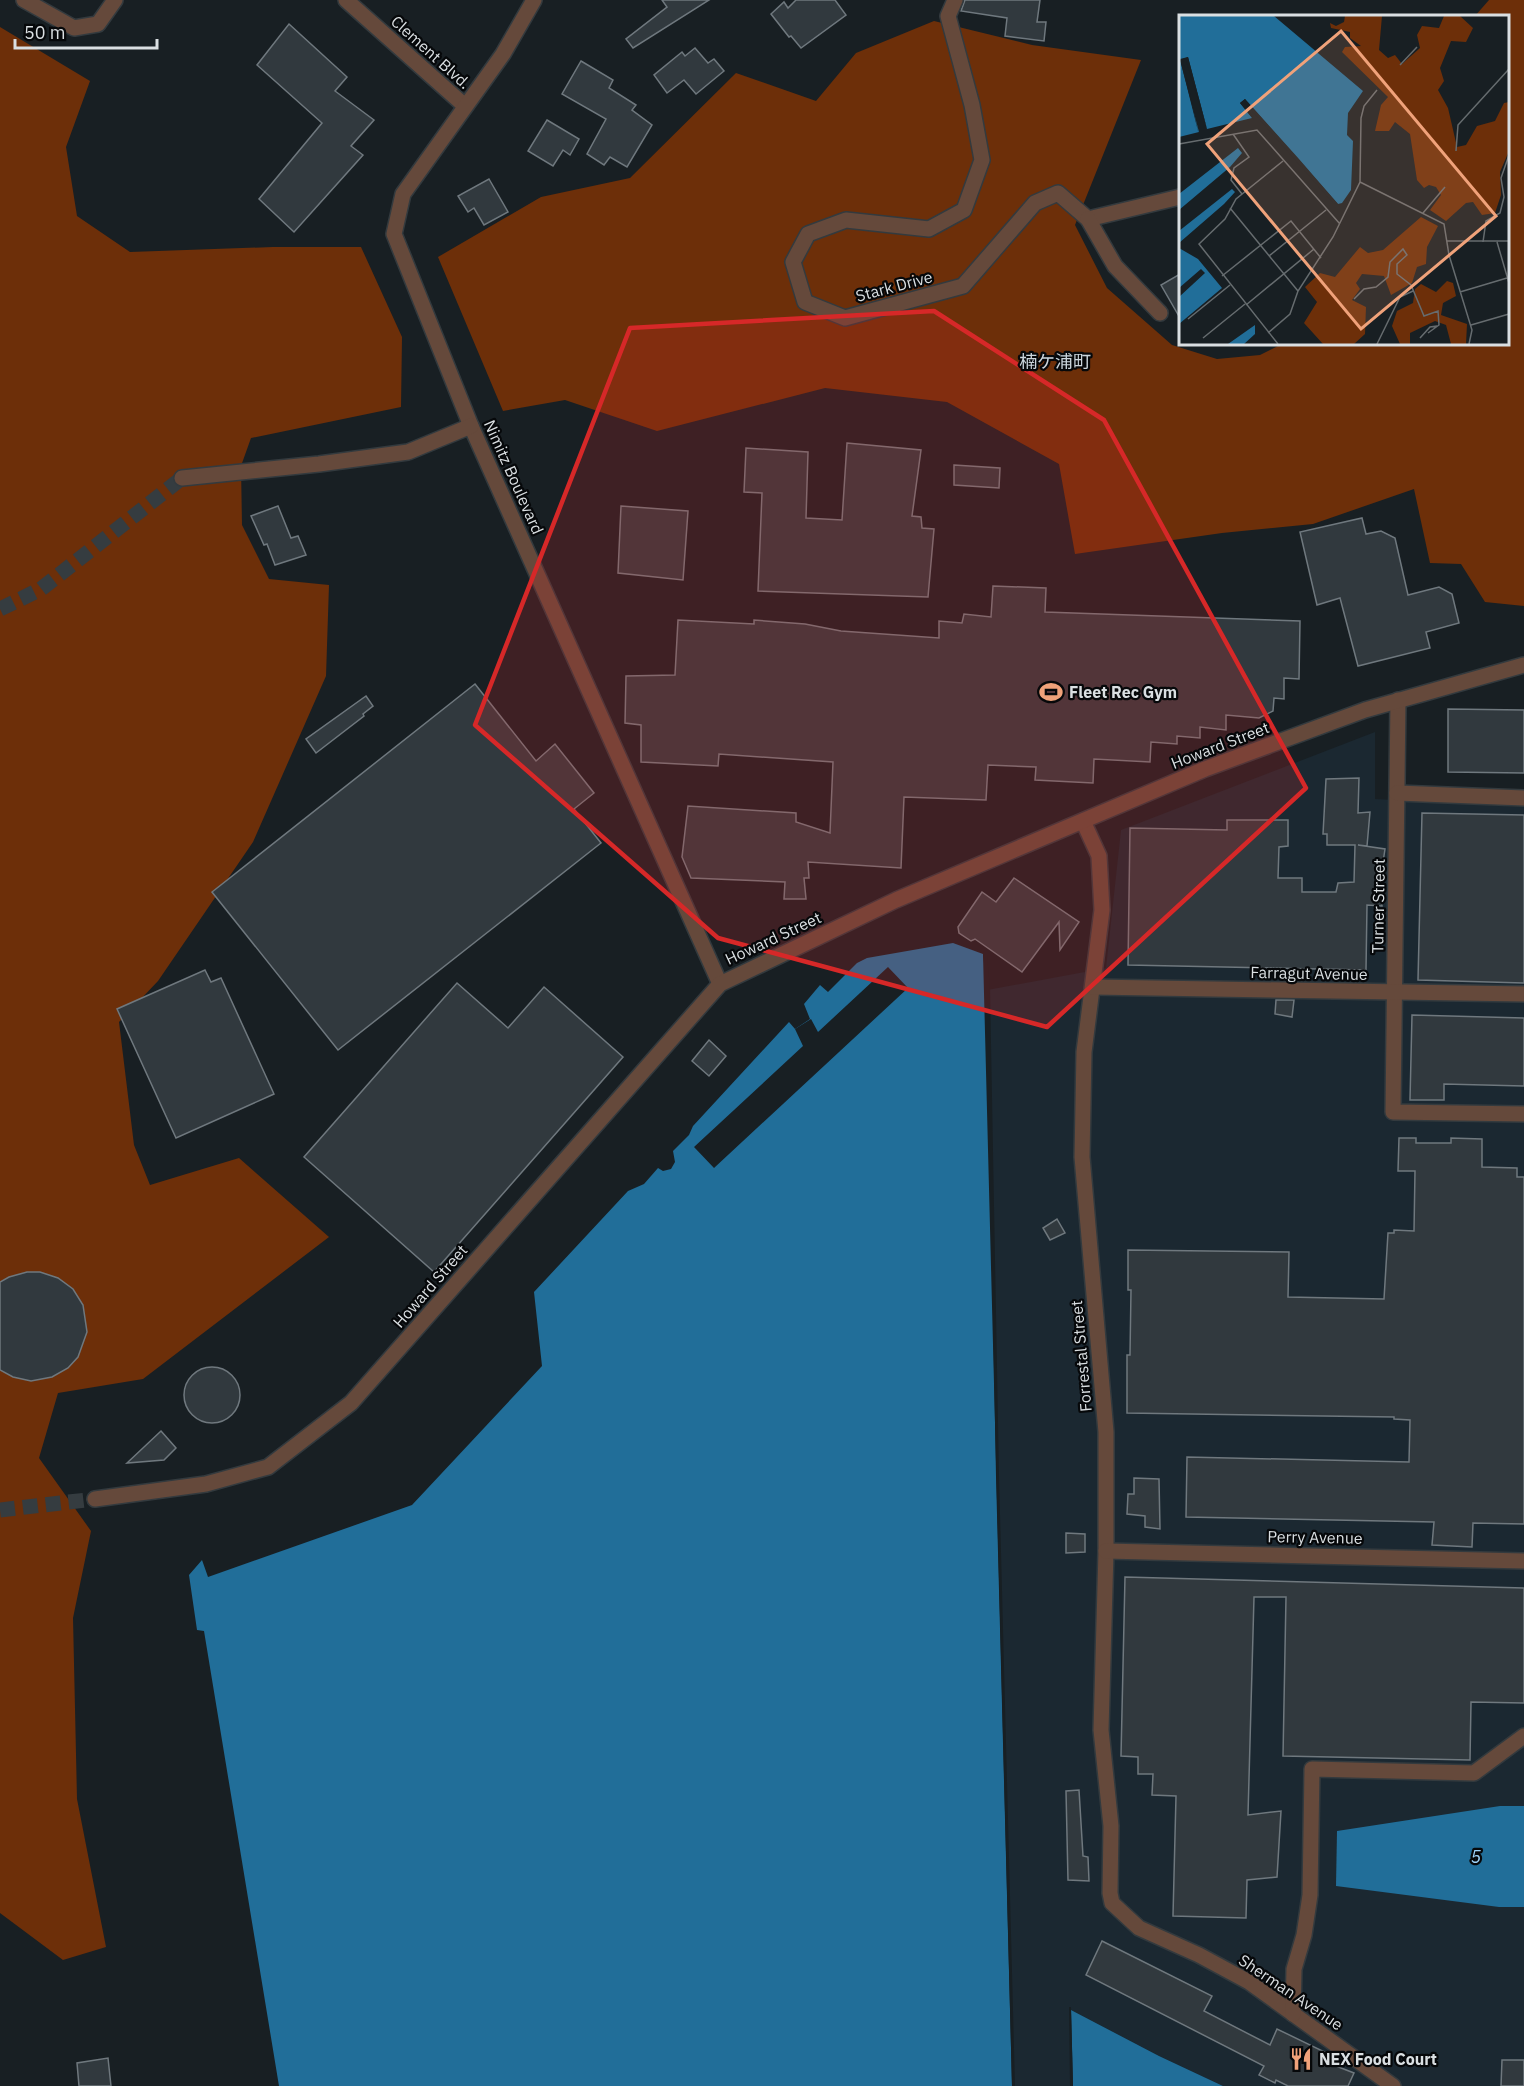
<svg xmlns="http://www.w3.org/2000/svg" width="1524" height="2086" font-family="'IBM Plex Sans','Noto Sans JP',sans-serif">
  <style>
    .built { fill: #1b2831 }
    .forest { fill: #6d2f09 }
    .water { fill: #216e99 }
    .pier { fill: #181f23 }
    .building { fill: #31393e; stroke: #6f787e; stroke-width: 1.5 }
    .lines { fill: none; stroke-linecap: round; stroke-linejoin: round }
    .minor-tunnel { stroke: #353c40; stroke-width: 15; stroke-dasharray: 15 8; stroke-linecap: butt }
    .minor-casing { stroke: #333a3e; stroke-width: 18 }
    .minor { stroke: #65493b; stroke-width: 15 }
    .marked { fill: #d62828; fill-opacity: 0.2; stroke: #d62828; stroke-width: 4.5; stroke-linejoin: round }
    .labels { text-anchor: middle; stroke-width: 4.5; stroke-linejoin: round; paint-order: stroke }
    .street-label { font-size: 16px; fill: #dadfe2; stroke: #06080a }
    .poi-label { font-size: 16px; font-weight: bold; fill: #dadfe2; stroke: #06080a; text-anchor: start }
    .neighbourhood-label { font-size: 18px; fill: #cbd5dc; stroke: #06080a }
    .water-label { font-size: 18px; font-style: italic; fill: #9ed5fb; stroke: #06080a }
    .inset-road { fill: none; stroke: #666c6f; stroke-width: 1.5 }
    .view { fill: #f0a27a; fill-opacity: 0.15; stroke: #f0a27a; stroke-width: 3 }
    .inset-edge { fill: none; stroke: #dadfe2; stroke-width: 3 }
  </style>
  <rect width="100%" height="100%" fill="#181f23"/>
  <!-- built -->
  <polygon class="built" points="1375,732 1375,799 1524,807 1524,2086 1223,2086 1159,2056 1071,2010 1073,2086 1012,2086 987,990 1106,968 1121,830"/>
  <!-- forest -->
  <g class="forest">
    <polygon points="1489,0 1524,0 1524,606 1485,602 1461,564 1430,563 1414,489 1313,524 1222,533 1075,554 1059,464 947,402 825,388 657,431 565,400 503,411 438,257 541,197 630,178 736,73 816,101 856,53 934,21 1032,45 1141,60 1075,225 1107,288 1172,345 1217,359 1260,355 1282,344 1508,344 1508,16 1475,16"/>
    <polygon points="0,27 90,81 66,147 77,216 130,252 273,247 361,247 402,337 401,407 251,438 241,466 242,525 269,579 329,585 326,676 253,842 158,981 119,1022 134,1145 150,1185 239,1158 329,1237 143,1379 58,1393 39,1458 91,1531 73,1618 77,1799 106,1947 63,1960 0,1913"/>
  </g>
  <!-- water -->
  <g class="water">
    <polygon points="953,943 983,954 987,990 996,1476 1012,2086 279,2086 204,1631 197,1630 189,1575 202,1560 208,1577 412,1505 542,1366 534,1292 628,1191 644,1184 658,1168 663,1171 671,1169 675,1162 673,1151 689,1135 693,1126 789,1022 795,1029 810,1019 804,1004 820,985 828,992 857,963 867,958"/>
    <polygon points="1500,1806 1524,1806 1524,1907 1499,1907 1336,1886 1337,1831"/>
    <polygon points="1071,2010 1159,2056 1223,2086 1073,2086"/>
  </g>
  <!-- pier -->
  <g class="pier">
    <polygon points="983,954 987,955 990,989 999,1476 1015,2086 1012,2086"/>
    <polygon points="888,967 908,988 714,1168 694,1147 803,1046 795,1029 811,1019 818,1032"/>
    <polygon points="1069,2007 1071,2007 1073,2086 1070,2086"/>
  </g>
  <!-- building -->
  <g class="building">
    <polygon points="662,0 709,0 633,48 626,39 667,7"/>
    <polygon points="796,0 835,0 846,15 801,48 791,36 789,37 771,14 784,2 788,8"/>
    <polygon points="965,0 1040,0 1037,22 1046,22 1044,41 1005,36 1007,18 961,11"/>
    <polygon points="289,24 347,77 335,91 374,120 351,146 363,155 294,232 259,199 322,123 257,65"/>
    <polygon points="695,48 708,63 714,59 724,71 696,94 684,80 667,93 654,75 682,52 685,56"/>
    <polygon points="581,61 613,80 609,88 636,105 632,110 652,125 627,167 610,157 604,165 587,154 606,119 562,94"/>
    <polygon points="547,120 579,139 570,155 563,150 553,166 528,151"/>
    <polygon points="489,179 508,212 484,225 474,208 468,212 458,196"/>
    <polygon points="1180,274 1180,318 1161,285"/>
    <polygon points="847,443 921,450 912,516 921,517 922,528 934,529 928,597 758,591 762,493 744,492 746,448 808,452 806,518 842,520"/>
    <polygon points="954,465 1000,468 999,488 954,485"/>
    <polygon points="278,506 291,538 298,536 306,555 275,565 267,544 264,545 251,516"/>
    <polygon points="621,506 688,511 683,580 618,573"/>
    <polygon points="1362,518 1366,534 1381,531 1395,538 1408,595 1439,587 1452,594 1459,623 1426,632 1430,648 1358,666 1340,598 1317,605 1300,532"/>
    <polygon points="993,586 1046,588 1045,612 1300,621 1299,679 1284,678 1284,699 1274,698 1273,711 1259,718 1226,715 1226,730 1200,727 1200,738 1177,736 1177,744 1151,742 1150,762 1094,759 1093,783 1035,780 1036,767 988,765 986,800 904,797 901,868 808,862 809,878 804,878 806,899 784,899 785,882 691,878 682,857 688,806 796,813 796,822 830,833 833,762 719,754 718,766 641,762 641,725 625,723 626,676 675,675 678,620 754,624 754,620 805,624 841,631 939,638 939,621 962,623 964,614 991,617"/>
    <polygon points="475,684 536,761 555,744 594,793 574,809 601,843 338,1050 212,892"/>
    <polygon points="366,696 373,706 363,714 364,716 316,753 306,739"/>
    <polygon points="1448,709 1524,710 1524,773 1448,772"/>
    <polygon points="1359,778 1358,813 1370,812 1367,846 1358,845 1385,849 1382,869 1382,906 1367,905 1366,970 1128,965 1130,828 1227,830 1227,820 1288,820 1288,846 1279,847 1278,878 1302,878 1302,892 1336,892 1338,883 1354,882 1355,845 1327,845 1327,834 1323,834 1326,779"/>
    <polygon points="1422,813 1524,815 1524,983 1418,980"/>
    <polygon points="1014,878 1079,922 1060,950 1059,922 1022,972 975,939 971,941 959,933 958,927 982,892 996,902"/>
    <polygon points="205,970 211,982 221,978 274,1094 176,1138 117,1009"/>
    <polygon points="457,983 508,1028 544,987 623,1057 434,1272 304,1157"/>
    <polygon points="1276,1000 1294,1000 1292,1017 1275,1014"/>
    <polygon points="1412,1015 1524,1018 1524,1086 1444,1084 1444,1100 1410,1100"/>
    <polygon points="709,1040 726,1056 709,1076 692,1061"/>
    <polygon points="1399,1138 1416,1138 1416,1143 1451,1143 1451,1138 1482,1139 1482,1167 1517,1168 1517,1177 1524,1177 1524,1524 1473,1523 1472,1547 1432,1545 1434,1522 1186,1517 1187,1457 1409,1462 1410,1420 1394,1419 1394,1417 1127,1413 1127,1355 1130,1355 1131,1290 1128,1290 1128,1250 1289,1252 1288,1297 1384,1299 1388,1233 1394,1233 1394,1230 1414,1231 1415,1171 1398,1171"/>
    <polygon points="1057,1219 1065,1233 1050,1240 1043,1228"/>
    <polygon points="27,1272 40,1272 58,1278 73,1289 83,1305 87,1332 78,1357 68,1368 52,1377 31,1381 13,1377 0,1370 0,1282 9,1277"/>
    <circle cx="212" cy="1395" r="28"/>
    <polygon points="161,1431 176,1448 164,1460 127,1463"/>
    <polygon points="1134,1478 1159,1479 1160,1529 1145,1527 1145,1516 1127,1514 1128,1494 1134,1494"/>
    <polygon points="1066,1533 1085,1534 1085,1552 1066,1553"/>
    <polygon points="1125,1577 1524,1588 1524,1703 1471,1702 1470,1760 1283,1756 1286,1597 1254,1597 1248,1815 1281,1811 1277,1877 1247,1880 1246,1918 1173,1916 1176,1796 1152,1795 1153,1774 1138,1774 1138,1757 1121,1756"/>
    <polygon points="1079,1790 1083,1856 1088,1857 1089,1881 1068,1880 1066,1791"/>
    <polygon points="1102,1941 1212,1996 1204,2011 1270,2045 1277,2029 1335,2057 1333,2061 1337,2063 1336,2066 1354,2073 1348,2086 1288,2086 1276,2080 1275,2083 1259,2075 1264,2066 1086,1975"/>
    <polygon points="108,2058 111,2086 79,2086 77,2063"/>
    <polygon points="1502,2060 1524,2060 1524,2086 1501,2086"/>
  </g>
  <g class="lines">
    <!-- minor-tunnel -->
    <g class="minor-tunnel">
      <polyline points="0,609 41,589 182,478"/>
      <polyline points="0,1510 95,1499"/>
    </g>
    <!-- minor casing -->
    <g class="minor-casing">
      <g id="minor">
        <polyline points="24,0 74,28 98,24 115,0"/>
        <polyline points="346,0 465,106"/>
        <polyline points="534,0 503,54 403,194 394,234 471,426 720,984"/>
        <polyline points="955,0 948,16 972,105 982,160 964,210 929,229 846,220 808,234 793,262 805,302 845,318 963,286 1035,203 1058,193 1088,219 1180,197"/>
        <polyline points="1088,219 1115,266 1160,313"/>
        <polyline points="182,478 319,464 408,452 471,426"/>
        <polyline points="1398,700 1393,1112 1524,1114"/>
        <polyline points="1397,793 1524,798"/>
        <polyline points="1083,821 1099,856 1102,910 1084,1052 1082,1157 1106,1432 1106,1551 1101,1730 1111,1826 1110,1893 1112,1903 1139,1928 1199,1955 1249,1982 1393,2086"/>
        <polyline points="1093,987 1524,994"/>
        <polyline points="95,1499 206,1484 268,1467 351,1403 720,984 896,900 1205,769 1365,710 1524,665"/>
        <polyline points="1106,1551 1524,1561"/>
        <polyline points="1293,2014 1294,1969 1304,1935 1310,1895 1312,1769 1474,1773 1524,1736"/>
      </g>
    </g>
    <!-- minor -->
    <use href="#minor" class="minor"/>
  </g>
  <!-- marked area -->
  <path class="marked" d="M934,311L1104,420L1306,788L1047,1027L718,938L475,725L630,328Z"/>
  <!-- icons -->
  <defs>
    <g id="stadium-bare" transform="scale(1.8)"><path d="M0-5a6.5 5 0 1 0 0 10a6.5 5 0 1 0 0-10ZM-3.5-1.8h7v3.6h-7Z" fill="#f0a27a" stroke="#06080a" stroke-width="2.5" paint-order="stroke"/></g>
    <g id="restaurant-bare" transform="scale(1.8)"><path d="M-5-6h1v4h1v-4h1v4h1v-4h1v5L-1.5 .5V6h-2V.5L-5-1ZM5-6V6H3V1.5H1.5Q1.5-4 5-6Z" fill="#f0a27a" stroke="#06080a" stroke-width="2.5" paint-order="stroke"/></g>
  </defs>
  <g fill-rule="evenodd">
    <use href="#stadium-bare" x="1051" y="692"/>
    <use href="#restaurant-bare" x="1301" y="2059"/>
  </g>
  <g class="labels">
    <!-- street labels -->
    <g class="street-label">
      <text transform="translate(431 52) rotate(42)" y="6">Clement Blvd.</text>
      <text transform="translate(894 286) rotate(-15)" y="6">Stark Drive</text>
      <text transform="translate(514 477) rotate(66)" y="6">Nimitz Boulevard</text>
      <text transform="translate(1220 745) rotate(-21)" y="6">Howard Street</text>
      <text transform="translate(1378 906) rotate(-89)" y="6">Turner Street</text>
      <text transform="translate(773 938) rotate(-25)" y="6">Howard Street</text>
      <text transform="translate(1309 973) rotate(1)" y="6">Farragut Avenue</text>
      <text transform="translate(430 1286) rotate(-49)" y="6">Howard Street</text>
      <text transform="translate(1081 1356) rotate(-95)" y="6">Forrestal Street</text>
      <text transform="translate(1315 1537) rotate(1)" y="6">Perry Avenue</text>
      <text transform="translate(1291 1992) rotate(34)" y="6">Sherman Avenue</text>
    </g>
    <!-- poi labels -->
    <g class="poi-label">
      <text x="1069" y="698">Fleet Rec Gym</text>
      <text x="1319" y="2065">NEX Food Court</text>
    </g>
    <!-- neighbourhood labels -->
    <g class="neighbourhood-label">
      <text x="1055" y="368">楠ケ浦町</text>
    </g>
    <!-- water labels -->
    <g class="water-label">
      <text x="1476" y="1863">5</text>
    </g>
  </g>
  <!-- overview -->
  <g transform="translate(1179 15)">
    <rect width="330" height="330" fill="#181f23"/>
    <path d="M166,1H203L200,35L209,43L216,40L223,49L241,33L238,20L243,11L260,13L265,1H281L294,13L287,27L272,26L261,53L265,66L259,75L269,93L278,132L287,130L298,111L316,106L325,88L330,87V136L321,157L322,180L316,198L303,200L294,187L287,188L267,206L251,195L262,180L257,172L250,170L245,173L238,165L231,119L216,107L210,116H196L202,90L209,82L163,37L166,32L182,31L171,23V17L152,13L151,8L157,11L165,7ZM242,202L259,211L248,232L247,249L238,252L233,268L212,280L205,261L183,259L177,268L181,274L173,285L187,292L186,319L175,329H144L125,308L138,287L126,272L141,258L156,262L181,232L189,238L204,235ZM268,266L274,268L277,281L264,288L262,300L288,309L287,329H272L267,310L256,306L231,318V329H221L213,311L218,296L234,288L236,274L242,269L257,277Z" fill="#6d2f09"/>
    <path d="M0,1H95L184,76L169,98L168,120L174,126L172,175L163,188L159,189L66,84L61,88L73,103L28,114L9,42L1,45L20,117L0,122ZM59,133L63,138L51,152L0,195V179ZM53,174L56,177L45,189L0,228V216ZM0,233L19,244L43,273L0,309V282L26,258L22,254L0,273ZM76,310V319L65,329H49Z" fill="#216e99"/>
    <path d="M9,42L28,114L7,46H4L20,120L1,44ZM66,84L120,144L159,189L154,188L66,88L75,105L61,88Z" fill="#181f23"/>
    <path class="inset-road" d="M221,50L238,32M54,119L70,142L55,153L52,165L63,179M0,129L78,115L161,209M277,136L279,110L330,54M181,167L265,209L270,240L293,315L290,329M51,193L119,276M244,198L266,172M268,226H330M304,227L307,206L321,198L325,182L322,163L330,140M318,227L330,268M90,241L147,195M43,261L112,206L142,243M281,277L328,263M175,284L185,274L197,272L209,262L211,247L224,234L228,240L218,249V259L232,270L245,301L259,296L260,310L249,318M67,290L135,234M9,304L51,270M292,310L330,299M89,318L111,299L119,276L154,222L181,167L182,103L185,91L198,75M24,323L66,289M241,323L251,312L258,311M99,329L20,229L46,204L57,184L104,146M198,329L221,282L234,276"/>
    <path class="view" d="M162,16L317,201L182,314L28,129Z"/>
    <rect width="330" height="330" class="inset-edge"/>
  </g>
  <!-- scale -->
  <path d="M15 39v9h142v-9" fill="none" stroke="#dadfe2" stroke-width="3"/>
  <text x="24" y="39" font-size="18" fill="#dadfe2" stroke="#06080a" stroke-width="4.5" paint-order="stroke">50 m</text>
</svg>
